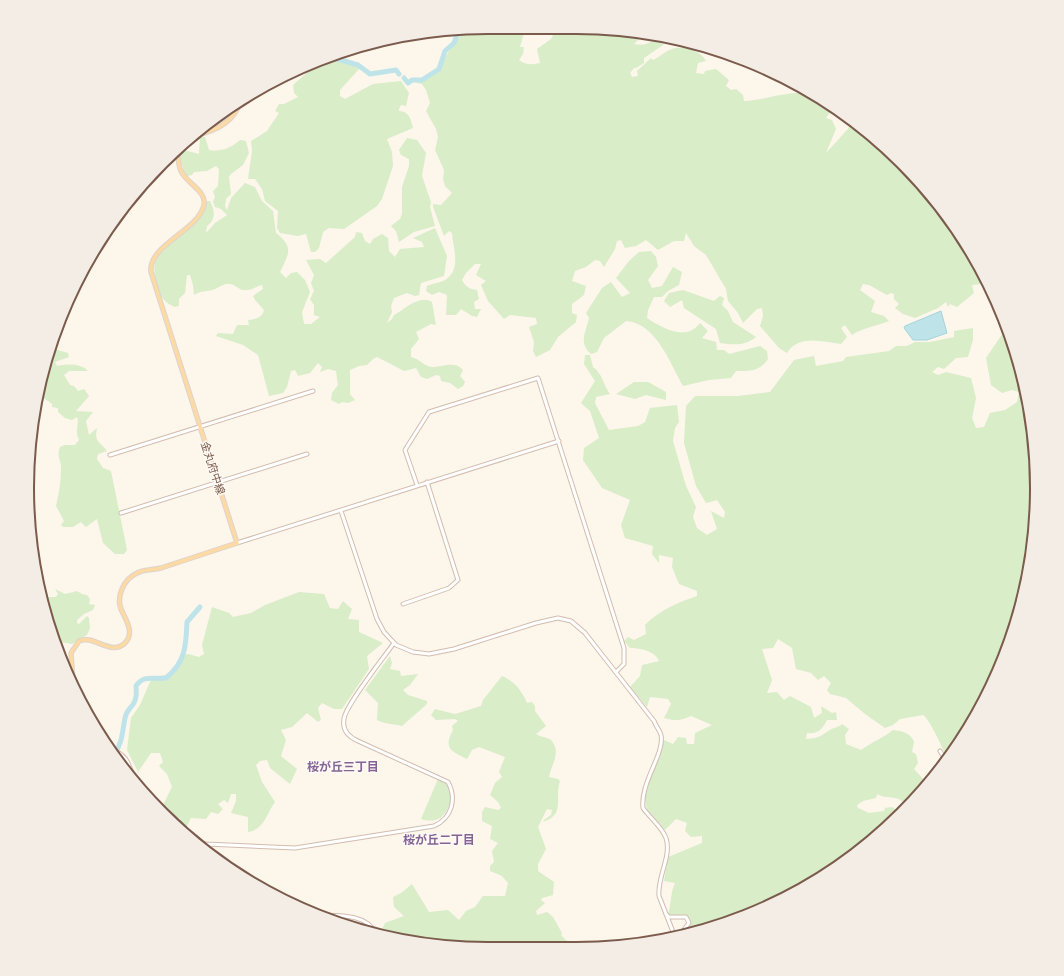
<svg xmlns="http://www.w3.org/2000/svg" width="1064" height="976" font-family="Lato,'Noto Sans JP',sans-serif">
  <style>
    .green { fill: #d8edc8 }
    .water { fill: #bee4e9; stroke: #a4d4db }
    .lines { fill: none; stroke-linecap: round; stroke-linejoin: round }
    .river { stroke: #bee4e9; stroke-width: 5 }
    .minor-casing { stroke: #d2bdaf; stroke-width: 5 }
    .major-casing { stroke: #ddd4d0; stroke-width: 5.5 }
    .minor { stroke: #fff; stroke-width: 3 }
    .major { stroke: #fdd9a3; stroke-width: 3.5 }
    .labels { text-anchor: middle; stroke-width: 3; stroke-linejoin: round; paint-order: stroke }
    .street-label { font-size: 11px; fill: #7b5b4c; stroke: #fffaf3 }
    .neighbourhood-label { font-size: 12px; font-weight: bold; fill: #846596; stroke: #fffaf3 }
    .rim { fill: none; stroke: #7b5b4c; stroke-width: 2 }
  </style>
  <rect width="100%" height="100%" fill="#fdf6eb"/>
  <!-- green -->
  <g class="green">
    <path d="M488,27L523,29L524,33L520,47H524L523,54L519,60C525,65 532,65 540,63L537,49L551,39L556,30L638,34V40L634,44C643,46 648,44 655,39L643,38L642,35L666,36L663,45L644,58V63L636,68H634L630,73L632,77L638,76L637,71L651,58L653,60C660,57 665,51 672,49C683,45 701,51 706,61L698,63L696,73L704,74L705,71L716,69L729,80L726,86L731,90L736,89L743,95L744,101C780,99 802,81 834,107L826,118L832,120L836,129L826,153L848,129L851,120L902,162L959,232L986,281L982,284L972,285L974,293L957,307L950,304L948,307L946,302L938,308L915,318L903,314L895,308L899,304L894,299V294L891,293L887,295L869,285L863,284L860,290L875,301L871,312L884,316L889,321C877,326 862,328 852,335L845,325L841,328L847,337L841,344C823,342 799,334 787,353L779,348L760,326L763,316L762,308L757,309L743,323L738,313L728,301L726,289L706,255L694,246L686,233L684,241H674L658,250L646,240L636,246L625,248L621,240L617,241L615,249L604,267L600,261L595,260L586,267L575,271L572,281L586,286L584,295L572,304V313L577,315L576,322L558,337L550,350L536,357L533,351L534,342L529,327L537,324L536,318L510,315L504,319L488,301L481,285L486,281L476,275L481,264H475L466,273L462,280C466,287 469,289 477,290L479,299L474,302L475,309H481L477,317L472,316L461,309L456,315H446L447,295L439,292L432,295L426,291L427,286C433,283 440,283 445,280C462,269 453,249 452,233L449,231L444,236L433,207V204L441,205L452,193L445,186L443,179L444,170L435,150L438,137L436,129L426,111L430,103L426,90L422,84L417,83L418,81C436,82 443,59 451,48C456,41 461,38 463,29Z"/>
    <path d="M333,58L358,66L359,69L340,90V96L345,99L373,84L401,81L409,93L406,106L401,105L399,109V111C409,111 411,120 413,128L387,139L392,152L393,166L382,199L377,206L344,229L329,228L323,232L319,248L315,252H311L306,234L298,236L280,233L277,228L278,211L265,201L262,189L255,179H248L252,151L251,141L267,131L279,113L275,111L279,104H284L298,97L294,93L293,85L318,63Z"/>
    <path d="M200,137H205L209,150C221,152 231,148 240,140L246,141L249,153L243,165L231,174L229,177L231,194L226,199L225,206L227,210L231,198L245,183L255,187L262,201L273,211L276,233C294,247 289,254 280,272L286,278L291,273L297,272L305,280L310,292L302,312L304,324H311L320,317L314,315V305L310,299L314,291L311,283L314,275L306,260L320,259L326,263L355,237L356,232L362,233L365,241L370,244L373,239L382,234L388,238L389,251L395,257L400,249L424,247L422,242L413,238L435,228L447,256L444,276L421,283L419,295L415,296L407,293L394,298L391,306L392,312L387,323L392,319L394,315C405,309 420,294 432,302L436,325L431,324L416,332L419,339L411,349V357C420,359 426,368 434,367C444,366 455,361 463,370L460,376L465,382L463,386L458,389L450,383L441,381L440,376L436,375L427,379L421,377L416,368L404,371L377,357L373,359L367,365L359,366L350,370V394L355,400L348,403L342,402L339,404L331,400L332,393L338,385L336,371L328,369L320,372L322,367L318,363L310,373L298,376L295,370L291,371L287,387L283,393L269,396L258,355L243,345L216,336L218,333L233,334L237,325H249L248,320C256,319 262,318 264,310L255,300L253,296L263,289L262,285C257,286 252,290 247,290C240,292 237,285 230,284C225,283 220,287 215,289C208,292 201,290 194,295L193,285L190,275H187L185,293L179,299V306L174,307C172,305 168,304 166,302C155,292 151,269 157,257L199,217L204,211L206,201H210C215,211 216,219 207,226L206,233L215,223L227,215L221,209L215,207L213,202L215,197L213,191L218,186L219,169L216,166L207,171L194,172L192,175L187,176L184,172L179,152L188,151L199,154Z"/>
    <polygon points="407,138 417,140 426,153 422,176 431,202 430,207 435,226 414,232 399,242 396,231 391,226 400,219 402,214 402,187 409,166 409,159 401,155 399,150"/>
    <path d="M651,251L656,257L658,266L648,280L652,288L662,286L673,267L682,272L679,285L668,291L662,297H654L648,310L647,318C662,328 686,342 700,323L708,331L702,338L716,342L717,350H724L729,354L760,346L767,351L768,359C760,371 750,371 736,371L731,378L709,380L683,386C670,363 656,323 626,321L604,338L597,352L591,354C578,343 586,332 589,318L586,313L602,288L611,282L622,297L630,293L616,278L629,261L639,252Z"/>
    <path d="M683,290L714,301L720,296L724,298L722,305L728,311L733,322L756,337C745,346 734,345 720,343L716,329L684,308L682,300L670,307L664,301L669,293Z"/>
    <path d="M1007,327L1028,398L1037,488L1028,578L1002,665L971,723L963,725L955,739L950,756L946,755C940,744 931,721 923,715L900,719L893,725L885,728L865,714L846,698L830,694L827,690L831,683L824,676L818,680L811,673L796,669L792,648L778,639L773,648L762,649L772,680L767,693L777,692L784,700L790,696L811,707L814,718L822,713L821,706L832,713L836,712L837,720H827C822,730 818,734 807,733L806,739C819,738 819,737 830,730C835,727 838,728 842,724L849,729L845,735L846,744L861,750C872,742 883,738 893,730C902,731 911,733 914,742L912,752L916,754L918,763L914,769L924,780L923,784L918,787L921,791L907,808C898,792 890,801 877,794L876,798L863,801L857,805L858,808L869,813L884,811L885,808L892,807L902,814L832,871L752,914L680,936L690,923L687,916L668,915C671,905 671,890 675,883L664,881L668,857L702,843V836L691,837L685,831L687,823L676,819L665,830L647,809L644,796L664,740L673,744L678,737L686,738L687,744H694L695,733L712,725L691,716C681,721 675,721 664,718L671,704L668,699L650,697L647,707L630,687L640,676L642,665L659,661C655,651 640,648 630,648L624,641L628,637L634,640L646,634L645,625C658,611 679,602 697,596V591L679,584L672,567L673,558L659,555V563L652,554L653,546L625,538L621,525L630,500L602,488L583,460L584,448L599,438L590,411L581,403L595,381L584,364L585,355H590L593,367C603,374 603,385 610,394L596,397L595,403L609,430L638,426L645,422L650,408L677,405L679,422L675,428L673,441L686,486L696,507L693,517L697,528L707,535L717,529L711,511L724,518L725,512L717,500L706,503L696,486L684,443L686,406L695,396H738L770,392L794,360L814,356L816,366L843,361L846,357L889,351L896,346H907L915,342H930L954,337V331L973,328V340L968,357L956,358L944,369L938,367L932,372L938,375L946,372L971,378L976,398L972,418L976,428L984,427L990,413L1005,410L1017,402L1019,392L1012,390L1002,393L991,385L986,358Z"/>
    <path d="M51,348L68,353L69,357L55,362L57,366C66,364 81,363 88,371H69L64,375L70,385L74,386L78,391L84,389L89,396L76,411L93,412L86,421L89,435L97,428C94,443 100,441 107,451L98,454L97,459L103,468L111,471L127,550L124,554H115L103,543L97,519L86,527L81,522L73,527H63L61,525L64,521L56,506C59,493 61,482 61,469C62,460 56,458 60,447L65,445H75L79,440C74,428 80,425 77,417L72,420L65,418L58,412V408L52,407V404L41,396C38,383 42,369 47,358L52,357L49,352Z"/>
    <polygon points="634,382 648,382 666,392 666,400 646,395 635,399 616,394"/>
    <polygon points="55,589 65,594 77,591 82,594 87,595 90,599 89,604 95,605 93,610 84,614 77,620 77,623 79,624 87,616 89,618 90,628 87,635 72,644 55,641 42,597 56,597 58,594"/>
    <path d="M299,592L324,594L330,608L338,609L343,601L352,609L348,619L359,620V632L383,643L367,656L369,669L342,709H334L322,703L318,708L321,720L318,722L307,713L292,727L281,730L286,740L281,756L297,769L290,784L270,768L267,760L260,761L256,765L262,782L275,802C266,814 265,829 248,832V817L231,813L236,801V794H231L228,803L224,800L218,804L223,809L218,814L211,812L206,819L191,818L187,826L182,831L180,818H169L161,809L172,787L167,774L159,766L163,762L160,753H151L138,772L127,750L131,718L140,705L150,682L157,676L168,675L174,669L181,656L188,654L199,657L204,654L202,645L212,607L229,613L233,617L251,613L265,605Z"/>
    <path d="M390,656L392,663L390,669L400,671L401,676L418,674L410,685L403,690L408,695L427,701V704L402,726C394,724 384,724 377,720L378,703L365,690Z"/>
    <path d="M502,676C514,681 522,691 527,703L532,702L535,706V711L546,726L536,734C540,737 547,737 551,740C562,752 551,765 549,777L558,779L560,781C554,798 566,815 543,822L544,820L551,815L552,810L547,809L538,827L546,849L538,864V871L554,882L553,895L542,898L541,900L545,903L536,911L537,915L547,912L553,917L562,933L561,935L569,943L567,949L428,945L380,934L385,923L404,916L394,907L393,897L401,893L412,884L429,912L448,910L459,920L466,911L475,907L483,896H505L508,883L502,876L490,871V866L494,862L492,851L498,843L490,839L492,826L482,821V812L485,807L498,810L501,808L498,802L490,795L495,783L502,777L499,772L505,757L479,747L472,750L467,759C451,751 443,749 453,730L452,726L458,721L455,719L436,720L431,715L435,709L455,714L481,706L483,700Z"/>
    <path d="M438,779L447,783L452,796C448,813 440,825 421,819Z"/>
  </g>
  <!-- water -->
  <polygon class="water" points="941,311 947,333 927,340 913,340 904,328 905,326"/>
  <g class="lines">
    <!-- river -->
    <g class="river">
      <polyline points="334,58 358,65 370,74 396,70 399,74"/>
      <polyline points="404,78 408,83 412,80 422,80 439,69 445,51 454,43 459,30"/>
      <path d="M114,755C123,741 122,733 125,718C128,704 138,709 136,686C144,674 154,680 166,678C186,662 186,645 187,622L200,607"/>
    </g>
    <!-- minor casing -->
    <g class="minor-casing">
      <g id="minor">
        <polyline points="110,455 313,391"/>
        <polyline points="417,485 405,450 429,412 538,378 624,648 624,664 616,672"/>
        <path d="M341,511L377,619L384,632L396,645L413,652L429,654L454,649L536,623L558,618L571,621L585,633L654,721C656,726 660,731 661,735C665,754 640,782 643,808C650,818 662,827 666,838C672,856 657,877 659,896L675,937"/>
        <polyline points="121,513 307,454"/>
        <polyline points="237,543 559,441"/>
        <polyline points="403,604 449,588 458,580 427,482"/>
        <path d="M109,749C125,753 129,762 133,777"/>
        <polyline points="940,751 946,761"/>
        <path d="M194,842L206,844L295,848L434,826C452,818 457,799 448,782L358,741C349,737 342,730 344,719C345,706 384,657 394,643"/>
        <polyline points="666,914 669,917 686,917 689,923 679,936"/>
        <path d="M318,915C336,916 367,913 375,933"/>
      </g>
    </g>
    <!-- major casing -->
    <g class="major-casing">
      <g id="major">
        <path d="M193,136C213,132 234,123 240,102"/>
        <path d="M73,684L71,653L79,641C94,634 111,657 125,643C135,633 126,620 121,609C116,596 124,579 137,573C144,569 153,570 161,568C186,560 212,551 237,543L151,272C148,245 198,231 204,205C207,191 186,183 181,171C178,165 178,157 178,150"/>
      </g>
    </g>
    <!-- minor -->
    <use href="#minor" class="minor"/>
    <!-- major -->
    <use href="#major" class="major"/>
  </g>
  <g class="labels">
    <!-- street labels -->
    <g class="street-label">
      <text transform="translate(213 468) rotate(72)" y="4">金丸府中線</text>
    </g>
    <!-- neighbourhood labels -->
    <g class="neighbourhood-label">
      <text x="343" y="771">桜が丘三丁目</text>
      <text x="439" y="844">桜が丘二丁目</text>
    </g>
  </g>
  <!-- crop -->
  <path d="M0 0H1064V976H0ZM488 34H576A454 454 0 0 1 1030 488V488A454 454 0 0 1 576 942H488A454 454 0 0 1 34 488V488A454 454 0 0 1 488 34Z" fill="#f4ede6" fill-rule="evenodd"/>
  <path class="rim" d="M488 34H576A454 454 0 0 1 1030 488V488A454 454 0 0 1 576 942H488A454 454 0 0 1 34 488V488A454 454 0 0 1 488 34Z"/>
</svg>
